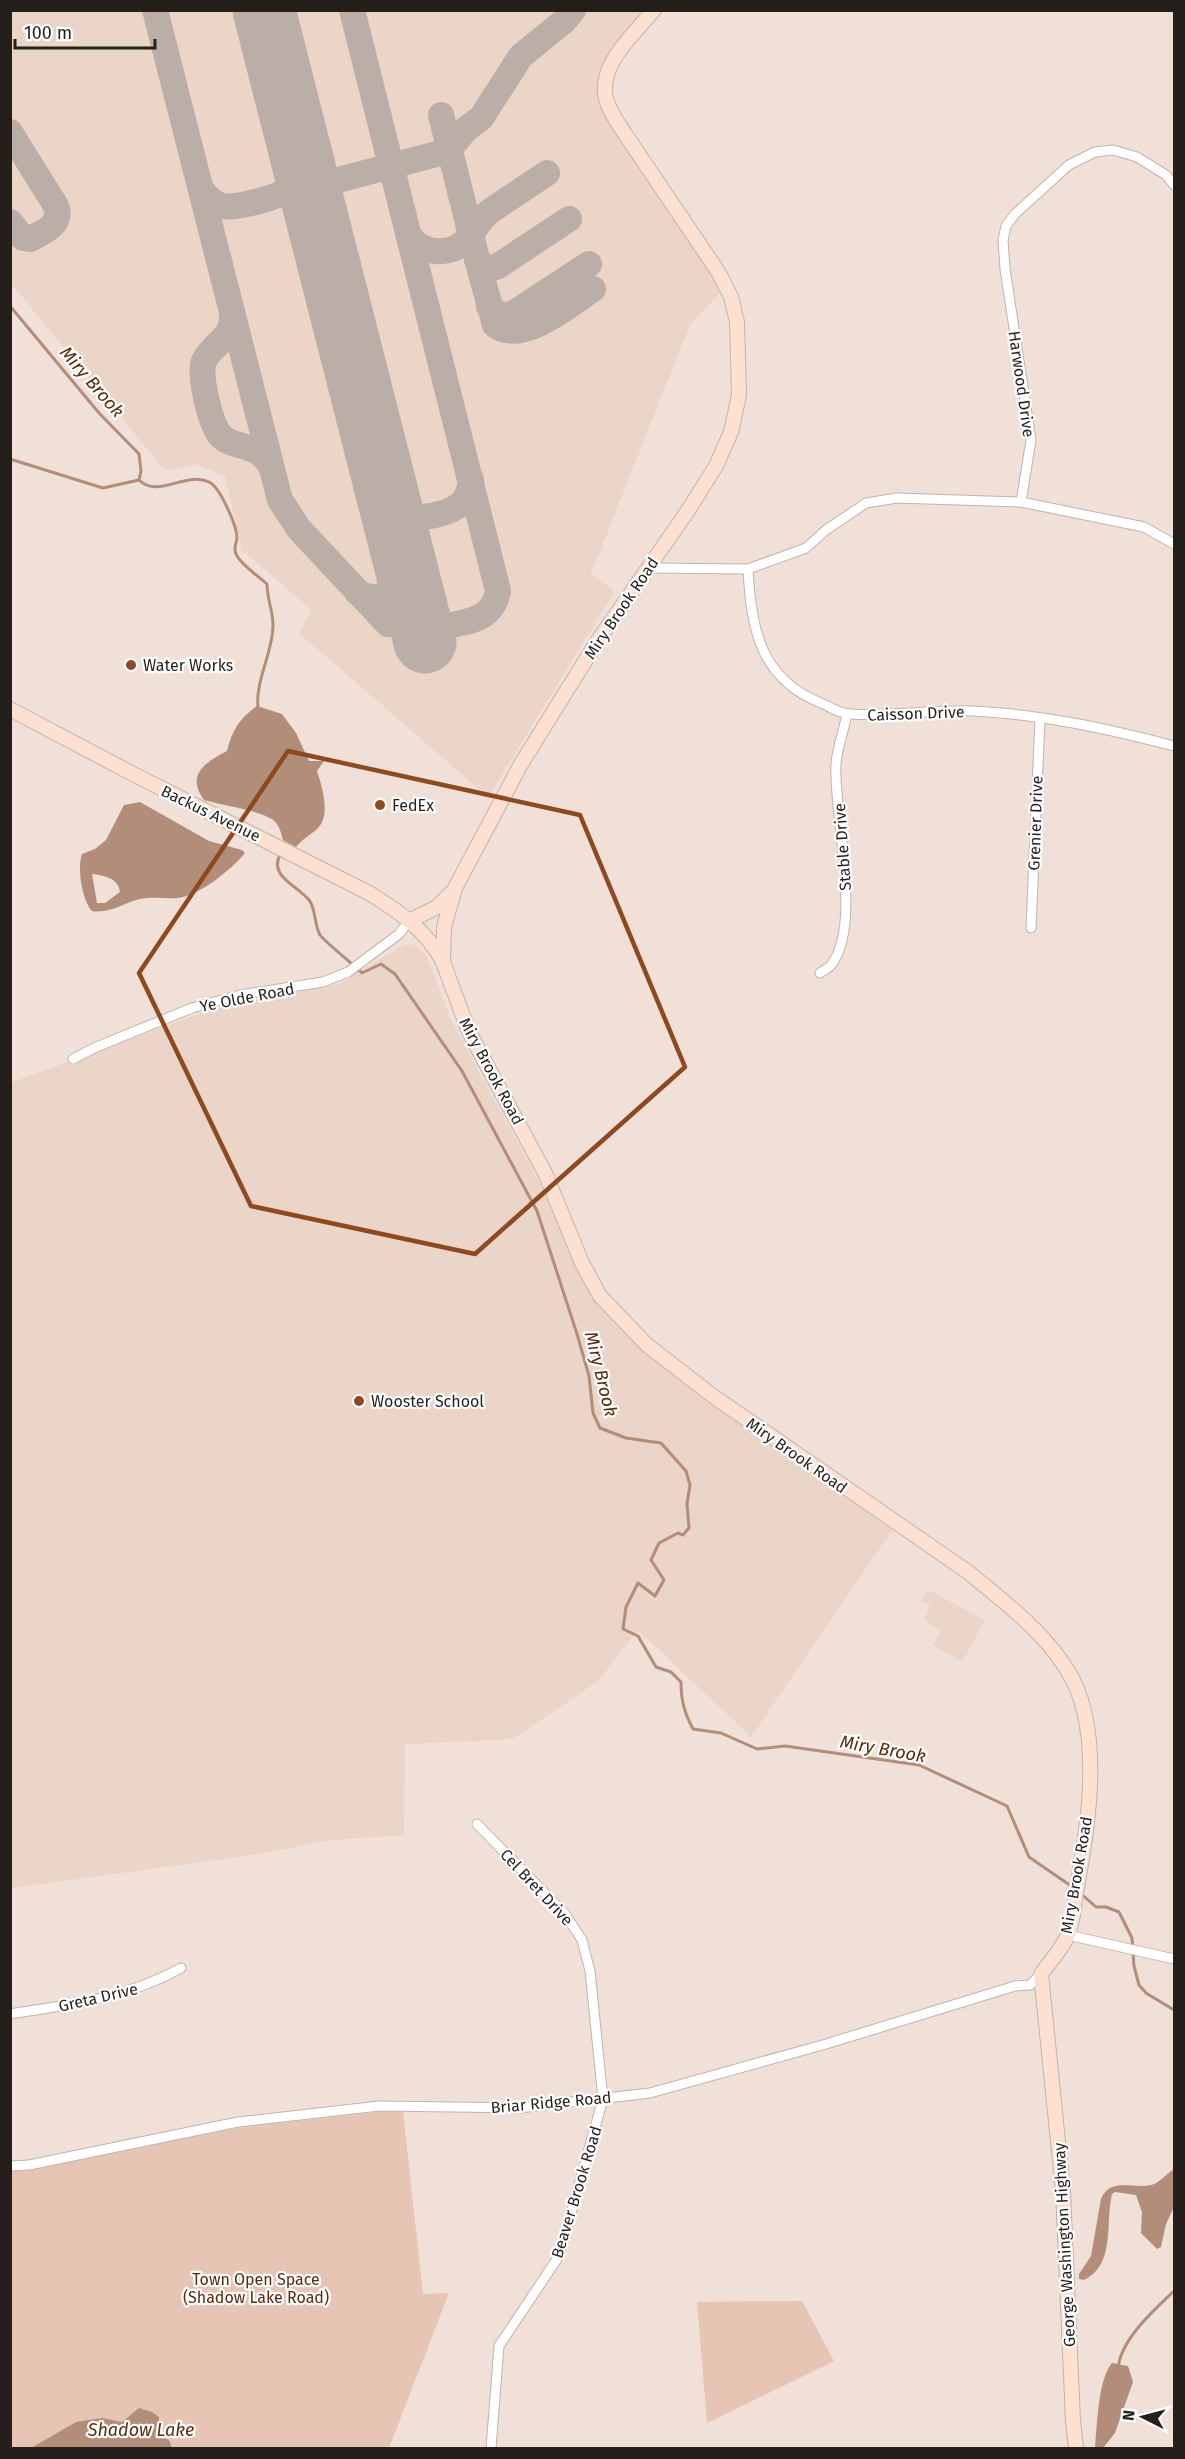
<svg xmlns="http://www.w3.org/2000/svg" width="1185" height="2459" font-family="'Fira Sans',sans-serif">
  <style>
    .built { fill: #ebd4c8 }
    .green { fill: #e7c5b4 }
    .water { fill: #b28d7a; fill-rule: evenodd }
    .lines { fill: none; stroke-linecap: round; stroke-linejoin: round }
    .stream { stroke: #b28d7a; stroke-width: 3 }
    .taxiway { stroke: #bbaea7; stroke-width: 26 }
    .runway { stroke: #bbaea7; stroke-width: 63 }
    .minor-casing { stroke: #c2b3ab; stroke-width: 11 }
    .secondary-casing { stroke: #c2b3ab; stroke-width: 16 }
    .minor { stroke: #fff; stroke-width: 9 }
    .secondary { stroke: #fce1d3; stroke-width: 14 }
    .marked { fill: none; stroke: #8e4920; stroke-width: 4.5; stroke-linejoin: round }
    .poi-dot { fill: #8e4920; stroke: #fff; stroke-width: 2 }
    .labels { text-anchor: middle; stroke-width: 4.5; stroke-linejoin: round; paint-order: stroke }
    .street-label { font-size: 16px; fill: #251f1c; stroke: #fff }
    .poi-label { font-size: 16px; fill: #251f1c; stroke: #fff; text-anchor: start }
    .park-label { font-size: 16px; fill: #5a290b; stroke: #fff }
    .water-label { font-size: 18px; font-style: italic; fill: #5c2b0d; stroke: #fff }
  </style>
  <rect width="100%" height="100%" fill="#f0e0d8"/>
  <!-- built -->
  <g class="built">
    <polygon points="10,11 651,11 600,86 726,286 690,325 591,574 615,591 488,797 299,633 312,610 242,550 225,476 195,464 165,471 11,283"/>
    <polygon points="411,944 418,947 427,957 450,1018 541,1186 575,1265 589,1291 613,1322 639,1347 683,1382 892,1530 751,1737 638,1630 598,1681 513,1739 405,1744 404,1835 332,1840 246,1856 11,1888 10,1083 213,1009 339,984 388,954 404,945"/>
    <polygon points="928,1590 985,1620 962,1662 933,1645 941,1631 924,1620 930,1605 921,1601"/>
  </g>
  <!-- green -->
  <g class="green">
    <polygon points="377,2112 403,2112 423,2294 449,2293 389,2448 11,2448 10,2171 29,2170 235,2128"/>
    <polygon points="802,2301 834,2361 707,2423 697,2302"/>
  </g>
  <!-- water -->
  <g class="water">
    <path d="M257,706L282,714L296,733L309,761H324L317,771C322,787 331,814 318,828C311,835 302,839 296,847L283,840C281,832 279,824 272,819C257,810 221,805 204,800C186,775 204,763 227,751C232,730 240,718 257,706Z"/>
    <path d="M140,802L209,841L242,850L245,853C232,869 198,897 177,898C164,899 153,896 140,899C123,903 110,914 92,911C82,900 77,868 82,854L95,849L106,840L124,805ZM92,874C104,875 119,879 120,892L105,903H97Z"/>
    <path d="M1174,2169V2207L1166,2224L1161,2247L1157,2249L1141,2233L1142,2212L1136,2195L1115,2192L1112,2194C1105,2222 1116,2265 1084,2280L1079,2279V2274L1091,2256L1101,2199C1110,2177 1133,2189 1151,2185C1160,2183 1167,2173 1174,2169Z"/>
    <path d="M1112,2363L1128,2366L1133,2382L1115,2433L1103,2448H1095C1097,2427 1098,2379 1112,2363Z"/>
    <polygon points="139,2408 152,2412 159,2417 159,2429 162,2437 169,2440 172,2448 31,2448 76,2422 102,2418 122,2422"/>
  </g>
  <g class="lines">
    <!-- stream -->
    <g class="stream">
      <path d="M10,306L99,413L139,454L141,471L139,480C158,499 186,471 209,482C220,487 237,526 237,538C236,545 233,549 237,556C243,566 258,576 267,584C267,599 273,611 273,625C273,653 255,680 258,708"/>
      <polyline points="10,459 103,488 139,480"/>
      <path d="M281,853C267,876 297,885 309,900C316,908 314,925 320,935C325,942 354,965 362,973L381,964L395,974L462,1071L537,1211L577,1334L589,1376L593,1413L600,1428L626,1438L661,1443L686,1471L690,1485L687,1504L689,1528L683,1535L678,1533L659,1543L651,1560L664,1580L655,1596L638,1583L626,1607L623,1629L638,1636L656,1667L671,1672L681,1682C681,1700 684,1712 693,1729L721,1733L757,1749L785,1746L919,1765L1007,1806L1029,1857L1074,1888"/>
      <polyline points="1079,1892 1096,1907 1106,1907 1119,1912 1132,1938 1134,1966 1139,1985 1146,1993 1174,2010"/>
      <path d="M1118,2368C1121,2339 1154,2310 1174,2291"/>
    </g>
    <!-- taxiway -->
    <g class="taxiway">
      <polyline points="155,10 280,500 299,529 388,624"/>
      <path d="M352,10L498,591C494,612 481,619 461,623C453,625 445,627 437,624C428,620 422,613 416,605"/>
      <path d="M441,115L477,259C483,267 489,270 498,266L569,219"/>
      <path d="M10,132L56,206C63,224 44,232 30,239L23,238L10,222"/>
      <path d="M303,162C313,173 322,180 338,180L448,151L465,130L481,118L521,56L564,21L573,10"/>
      <path d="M201,189C207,197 213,204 223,206C236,209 281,197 291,187C298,181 300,171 303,162"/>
      <path d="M279,195C298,194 305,203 317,216"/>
      <path d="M409,236C421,253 445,256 462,244C472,237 477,221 489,212C508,199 528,186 547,173"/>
      <path d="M477,259L495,325C521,346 571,304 593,289"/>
      <polyline points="489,306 497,314 511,315 589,264"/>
      <path d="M232,312C233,339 218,339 205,359C197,371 210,418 217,431C227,450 256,440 270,465"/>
      <path d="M387,494C392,502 398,511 407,515C416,519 425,517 435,515C457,510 469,503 471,479"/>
      <path d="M357,592C387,609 402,579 403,554"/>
    </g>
    <!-- runway -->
    <polyline class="runway" points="264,10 425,642"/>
    <!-- minor casing -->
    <g class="minor-casing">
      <g id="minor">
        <polyline points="1021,502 1144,527 1174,544"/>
        <polyline points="648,568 748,569 806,548 826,530 866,503 897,498 1021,502 1031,440 1005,269 1003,240 1006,226 1015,214 1069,165 1095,152 1113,150 1137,157 1166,175 1174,185"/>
        <path d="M748,569C751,628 760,679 821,703C830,707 840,714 850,714C891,717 932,709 973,711C1041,714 1109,729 1174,746"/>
        <polyline points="1031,928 1040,719"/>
        <path d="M820,973C824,970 829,968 831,965C863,925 833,813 836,764C837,748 844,730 847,714"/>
        <polyline points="73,1059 94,1048 192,1008 240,995 323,982 348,972 399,934 409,921"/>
        <polyline points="477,1824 565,1914 582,1940 590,1971 603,2099 559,2256 499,2346 491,2448"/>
        <polyline points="1068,1935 1174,1959"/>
        <path d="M10,2014C72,2004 125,1999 181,1968"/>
        <polyline points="10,2166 29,2165 238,2122 379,2106 519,2108 650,2093 826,2044 1015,1986 1030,1985 1041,1974"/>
      </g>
    </g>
    <!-- secondary casing -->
    <g class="secondary-casing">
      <g id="secondary">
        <path d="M654,10C635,33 602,61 605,93C606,106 616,120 623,131L719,273L731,297L737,322L739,395L731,432L716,466L689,509L597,642L521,764L455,888L444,927L443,962L469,1032L545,1173L582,1263L600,1296L647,1345L713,1396L968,1572C1002,1600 1042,1630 1066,1668C1104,1725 1089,1823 1077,1887C1074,1903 1074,1922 1067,1937C1061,1950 1050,1962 1041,1974L1063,2191L1073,2421L1076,2448"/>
        <path d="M10,709L133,774L369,893C398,911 425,929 442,960"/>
        <polyline points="409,921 437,907 450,894"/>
      </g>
    </g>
    <!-- minor -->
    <use href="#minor" class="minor"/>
    <!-- secondary -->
    <use href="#secondary" class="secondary"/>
  </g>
  <!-- marked area -->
  <path class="marked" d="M288,751L580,815L685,1067L475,1254L251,1206L139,973Z"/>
  <!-- markers -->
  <g class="poi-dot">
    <circle cx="131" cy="665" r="6"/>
    <circle cx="380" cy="805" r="6"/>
    <circle cx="359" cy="1401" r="6"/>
  </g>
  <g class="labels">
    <!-- street labels -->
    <g class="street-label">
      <text transform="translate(1022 384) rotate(82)" y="6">Harwood Drive</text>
      <text transform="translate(621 608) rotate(-56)" y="6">Miry Brook Road</text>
      <text transform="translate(916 713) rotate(-2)" y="6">Caisson Drive</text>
      <text transform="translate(211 813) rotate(26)" y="6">Backus Avenue</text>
      <text transform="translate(1035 823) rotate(-88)" y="6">Grenier Drive</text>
      <text transform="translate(842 847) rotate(-94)" y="6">Stable Drive</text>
      <text transform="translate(247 997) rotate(-11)" y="6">Ye Olde Road</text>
      <text transform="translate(492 1071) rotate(62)" y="6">Miry Brook Road</text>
      <text transform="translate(797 1455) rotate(35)" y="6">Miry Brook Road</text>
      <text transform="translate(1076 1875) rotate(-80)" y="6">Miry Brook Road</text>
      <text transform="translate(537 1887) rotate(47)" y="6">Cel Bret Drive</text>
      <text transform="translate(98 1997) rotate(-13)" y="6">Greta Drive</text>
      <text transform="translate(551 2102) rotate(-5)" y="6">Briar Ridge Road</text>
      <text transform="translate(576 2192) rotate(-73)" y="6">Beaver Brook Road</text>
      <text transform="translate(1064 2245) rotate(-93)" y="6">George Washington Highway</text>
    </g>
    <!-- poi labels -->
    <g class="poi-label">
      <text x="143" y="671">Water Works</text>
      <text x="392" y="811">FedEx</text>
      <text x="371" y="1407">Wooster School</text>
    </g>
    <!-- park labels -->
    <g class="park-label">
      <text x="256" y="2285">Town Open Space<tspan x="256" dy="18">(Shadow Lake Road)</tspan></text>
    </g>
    <!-- water labels -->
    <g class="water-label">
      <text transform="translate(92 382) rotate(49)" y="6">Miry Brook</text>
      <text transform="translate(601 1374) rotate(76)" y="6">Miry Brook</text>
      <text transform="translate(883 1749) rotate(10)" y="6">Miry Brook</text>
      <text x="141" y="2436">Shadow Lake</text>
    </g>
  </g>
  <!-- border -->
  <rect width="1185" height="2459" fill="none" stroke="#251f1c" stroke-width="24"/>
  <!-- north arrow -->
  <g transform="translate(1143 2417) rotate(276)" stroke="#ffffff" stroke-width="4.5" paint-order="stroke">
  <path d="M0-4.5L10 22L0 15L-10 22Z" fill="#251f1c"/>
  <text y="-9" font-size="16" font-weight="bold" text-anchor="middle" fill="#251f1c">N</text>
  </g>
  <!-- scale -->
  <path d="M15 39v9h140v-9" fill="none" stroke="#251f1c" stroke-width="3"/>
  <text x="24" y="39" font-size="18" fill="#251f1c" stroke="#ffffff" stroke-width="4.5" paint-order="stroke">100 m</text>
</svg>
